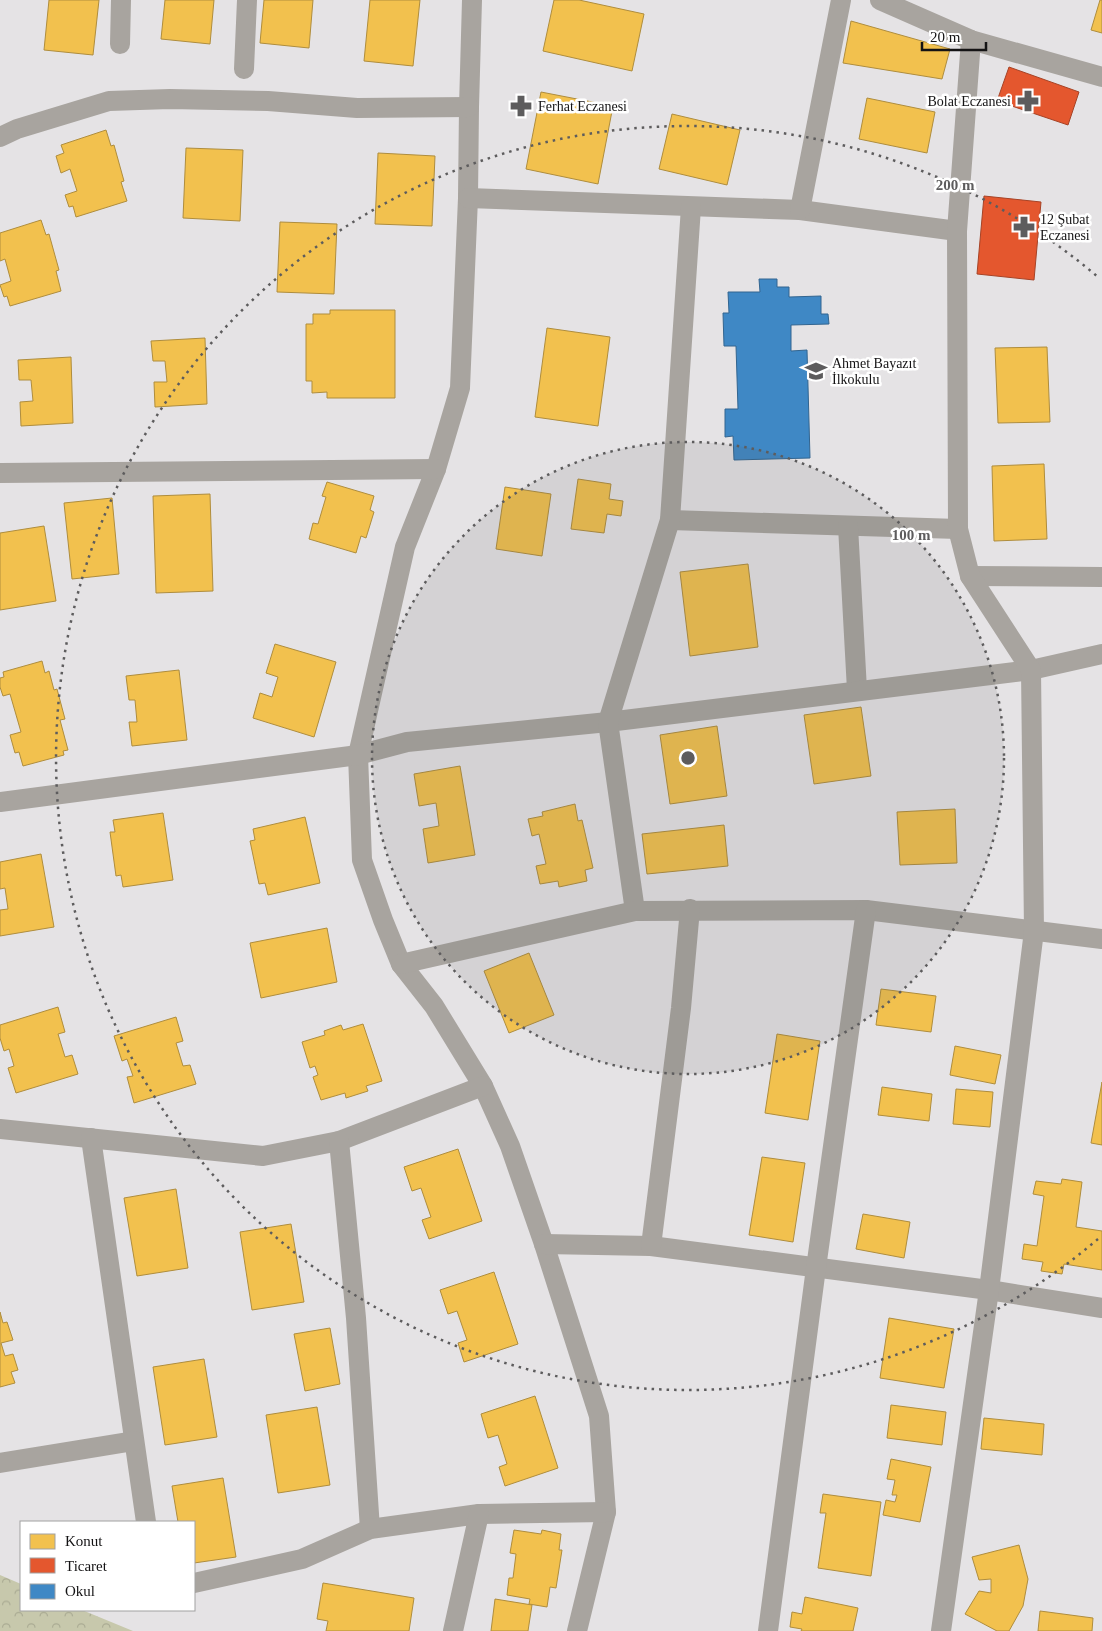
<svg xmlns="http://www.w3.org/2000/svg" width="1102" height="1631" font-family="Georgia,serif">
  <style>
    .forest { fill: url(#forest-crowns) }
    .homes { fill: #f2c14e; stroke: #af8d3d }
    .shops { fill: #e4572e; stroke: #a64326 }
    .schools { fill: #3f88c5; stroke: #326590 }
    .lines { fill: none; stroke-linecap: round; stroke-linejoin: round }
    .minor { stroke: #a8a49f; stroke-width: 20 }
    .ring { fill: none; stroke: #5d5c5d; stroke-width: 2.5; stroke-dasharray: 2.5 5 }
    .labels { text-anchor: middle; stroke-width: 5; stroke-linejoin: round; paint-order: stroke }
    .poi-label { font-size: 14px; fill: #141314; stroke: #fff; text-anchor: start }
    .centre { fill: #5d5c5d; stroke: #fff; stroke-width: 2.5 }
    .ring-label { font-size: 15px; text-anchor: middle; font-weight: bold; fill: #5d5c5d; stroke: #fff; stroke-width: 5; stroke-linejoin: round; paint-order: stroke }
  </style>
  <defs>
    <pattern id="forest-crowns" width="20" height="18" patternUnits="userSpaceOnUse" patternTransform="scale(1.25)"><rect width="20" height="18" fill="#c7c8ac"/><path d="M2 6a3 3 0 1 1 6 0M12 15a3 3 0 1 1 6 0" fill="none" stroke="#aaab93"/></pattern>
  </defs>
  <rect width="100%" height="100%" fill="#e5e3e5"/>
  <!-- forest -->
  <polygon class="forest" points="0,1575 21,1584 21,1610 82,1610 133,1631 0,1631"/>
  <!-- homes -->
  <g class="homes">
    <polygon points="49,0 99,0 93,55 44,50"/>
    <polygon points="165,0 214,0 210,44 161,39"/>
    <polygon points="264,0 313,0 309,48 260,43"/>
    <polygon points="370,0 420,0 413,66 364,61"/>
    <polygon points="554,0 579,0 644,14 632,71 543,51"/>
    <polygon points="1100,0 1102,0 1102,33 1091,30"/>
    <polygon points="851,21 950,49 942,79 843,63"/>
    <polygon points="541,92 613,106 598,184 526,169"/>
    <polygon points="867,98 935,112 927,153 859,139"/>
    <polygon points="672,114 740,130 727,185 659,169"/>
    <polygon points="106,130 111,146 114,145 124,181 121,182 127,201 76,217 73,206 69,207 65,195 77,191 70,169 61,173 56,156 64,153 61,145"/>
    <polygon points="186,148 243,150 240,221 183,218"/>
    <polygon points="378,153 435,156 432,226 375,224"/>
    <polygon points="41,220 46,235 49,234 59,270 56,271 61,291 10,306 7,296 4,297 0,285 11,281 5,259 0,261 0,233"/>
    <polygon points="280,222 337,224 334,294 277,292"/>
    <polygon points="330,310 395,310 395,398 327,398 327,392 312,393 312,381 306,381 306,324 313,324 313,314 330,314"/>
    <polygon points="547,328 610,337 598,426 535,417"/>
    <polygon points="205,338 207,404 155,407 154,382 167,382 165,361 153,361 151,341"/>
    <polygon points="1047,347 1050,422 998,423 995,348"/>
    <polygon points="71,357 73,423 21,426 20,402 33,401 31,380 19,380 18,360"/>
    <polygon points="1044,464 1047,539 994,541 992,466"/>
    <polygon points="578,479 611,484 609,499 623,501 621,516 607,514 604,533 571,529"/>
    <polygon points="327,482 374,496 370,510 374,512 366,538 361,536 356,553 309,539 313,523 318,524 326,497 322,496"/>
    <polygon points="505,487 551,494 542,556 496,549"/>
    <polygon points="210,494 213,591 156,593 153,496"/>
    <polygon points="112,498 119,574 72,579 64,503"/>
    <polygon points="44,526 56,601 0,610 0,533"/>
    <polygon points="748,564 758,647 690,656 680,572"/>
    <polygon points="275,644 336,662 314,737 253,718 260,693 272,697 278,677 266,673"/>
    <polygon points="42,661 45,673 49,671 54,690 57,689 65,719 60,720 68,750 63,751 64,755 23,766 19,752 15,753 10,735 21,732 10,694 3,696 0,687 0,678 4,677 3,672"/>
    <polygon points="179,670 187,740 132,746 129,722 137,722 135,700 129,700 126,676"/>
    <polygon points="861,707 871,776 814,784 804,715"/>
    <polygon points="717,726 727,796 670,804 660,735"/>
    <polygon points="460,766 475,855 428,863 423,829 439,826 436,803 419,806 414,774"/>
    <polygon points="575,804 578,821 582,820 593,868 585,870 587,881 559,887 558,881 540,884 536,866 546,864 539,834 532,836 528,819 543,816 542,812"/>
    <polygon points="955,809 957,863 900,865 897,812"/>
    <polygon points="163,813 173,880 123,887 121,875 116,876 110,832 115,832 113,820"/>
    <polygon points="305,817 320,883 268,895 265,883 259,884 250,841 255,840 253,829"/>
    <polygon points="724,825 728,866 647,874 642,834"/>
    <polygon points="41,854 54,927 0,936 0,910 8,909 5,888 0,889 0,862"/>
    <polygon points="327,928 337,982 261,998 250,943"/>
    <polygon points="529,953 554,1015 509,1033 484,971"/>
    <polygon points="881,989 936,996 931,1032 876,1025"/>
    <polygon points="58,1007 65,1032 58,1034 65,1057 72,1055 78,1074 16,1093 8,1068 14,1066 9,1049 4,1051 0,1038 0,1025"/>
    <polygon points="176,1017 183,1041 176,1043 183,1066 190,1065 196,1084 134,1103 127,1077 133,1076 127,1059 122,1061 114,1036"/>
    <polygon points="363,1024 382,1081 366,1086 368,1091 346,1098 345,1093 321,1100 313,1077 318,1075 315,1066 310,1068 302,1042 325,1035 324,1031 341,1025 343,1030"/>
    <polygon points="777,1034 820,1041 808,1120 765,1113"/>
    <polygon points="955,1046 1001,1055 995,1084 950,1075"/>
    <polygon points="1102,1082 1102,1145 1091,1143"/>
    <polygon points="882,1087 932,1094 929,1121 878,1115"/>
    <polygon points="956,1089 993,1092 990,1127 953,1124"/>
    <polygon points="458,1149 482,1221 429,1239 422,1220 431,1217 421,1188 412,1191 404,1167"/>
    <polygon points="762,1157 805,1163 793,1242 749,1235"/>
    <polygon points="1062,1179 1082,1182 1076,1227 1102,1231 1102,1270 1064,1264 1062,1274 1041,1271 1043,1262 1022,1259 1024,1244 1037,1246 1044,1196 1033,1194 1036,1181 1061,1184"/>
    <polygon points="176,1189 188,1268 137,1276 124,1198"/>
    <polygon points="863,1214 910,1222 904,1258 856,1249"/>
    <polygon points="291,1224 304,1302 252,1310 240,1232"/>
    <polygon points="494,1272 518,1344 464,1362 458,1343 467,1340 457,1311 448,1314 440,1290"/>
    <polygon points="0,1312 3,1323 7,1322 13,1340 1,1343 5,1356 13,1354 18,1370 11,1372 15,1383 0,1387"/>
    <polygon points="889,1318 954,1329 944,1388 880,1378"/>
    <polygon points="330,1328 340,1384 305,1391 294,1334"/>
    <polygon points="204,1359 217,1437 165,1445 153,1367"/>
    <polygon points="535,1396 558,1468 505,1486 499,1467 507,1464 498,1435 488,1438 481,1414"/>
    <polygon points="891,1405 946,1412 942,1445 887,1438"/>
    <polygon points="317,1407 330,1485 278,1493 266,1415"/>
    <polygon points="984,1418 1044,1424 1042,1455 981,1449"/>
    <polygon points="891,1459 931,1467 920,1522 883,1515 886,1500 895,1502 897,1495 892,1495 895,1480 887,1479"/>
    <polygon points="223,1478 236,1557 194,1563 194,1522 178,1522 172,1486"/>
    <polygon points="823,1494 881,1502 871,1576 818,1568 826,1513 820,1513"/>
    <polygon points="514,1530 541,1534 542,1530 561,1534 559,1550 562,1550 556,1588 550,1587 547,1607 529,1604 530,1599 507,1595 509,1578 513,1578 516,1554 510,1553"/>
    <polygon points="1019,1545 1028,1579 1023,1606 1009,1631 997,1631 965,1614 979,1591 991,1593 991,1579 979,1580 972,1557"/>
    <polygon points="323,1583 414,1598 409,1631 326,1631 328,1621 317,1619"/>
    <polygon points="805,1597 858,1608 853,1631 801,1631 802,1629 790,1627 792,1612 802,1614"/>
    <polygon points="495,1599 532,1605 528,1631 491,1631"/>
    <polygon points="1040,1611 1093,1618 1092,1631 1038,1631"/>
  </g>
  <!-- shops -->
  <g class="shops">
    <polygon points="1009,67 1079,92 1068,125 997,101"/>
    <polygon points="984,196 1041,202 1034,280 977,274"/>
  </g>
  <!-- schools -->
  <polygon class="schools" points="759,279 777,279 777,287 789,287 789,297 821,296 821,314 828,314 829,324 791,325 791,351 807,350 810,458 734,460 733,436 725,437 725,409 738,409 736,346 724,346 723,313 729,313 728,292 760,292"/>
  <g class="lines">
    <!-- minor -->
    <g class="minor">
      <polyline points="472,0 469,107 468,198 460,388 436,469 405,547 358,755 362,860 383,920 401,964 434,1006 483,1086 510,1146 544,1244 599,1416 606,1512 577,1631"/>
      <polyline points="880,0 971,40 1102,77"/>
      <polyline points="120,44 121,0"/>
      <polyline points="244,69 247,0"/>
      <polyline points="0,137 17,129 109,101 170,99 268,101 357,108 469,107"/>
      <polyline points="468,198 800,210 957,231"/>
      <polyline points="800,210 841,0"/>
      <polyline points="0,473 436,469"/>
      <polyline points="670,520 958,529"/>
      <polyline points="848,526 857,690"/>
      <polyline points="970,576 1102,577"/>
      <polyline points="0,802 358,755 407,742 608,722 1031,670 1102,654"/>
      <polyline points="635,911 608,722 670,520 691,207"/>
      <polyline points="401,964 635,911 866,910 1102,939"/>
      <polyline points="0,1129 263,1156 339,1141 483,1086"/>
      <polyline points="91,1138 146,1522"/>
      <polyline points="339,1141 356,1318 370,1529"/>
      <polyline points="544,1244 651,1246 989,1290 1102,1308"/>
      <polyline points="651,1246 681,1008 690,909"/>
      <polyline points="0,1463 134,1441"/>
      <polyline points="194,1583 302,1559 370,1529 479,1514 606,1512"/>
      <polyline points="453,1631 479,1514"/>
      <polyline points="768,1631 816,1268 866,910"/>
      <polyline points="941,1631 989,1290 1034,931 1031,670 970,576 958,529 957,231 971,40"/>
    </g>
  </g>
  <!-- distance rings -->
  <circle cx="688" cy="758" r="316" fill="#5d5c5d" fill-opacity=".12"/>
  <g class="ring">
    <circle cx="688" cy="758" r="316"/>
    <path d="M1098 1239A632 632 0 1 1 1098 277"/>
  </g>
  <!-- icons -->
  <defs>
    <g id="pharmacy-bare" transform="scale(1.725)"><path d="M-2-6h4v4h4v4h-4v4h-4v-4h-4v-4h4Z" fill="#5d5c5d" stroke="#fff" stroke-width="2.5" paint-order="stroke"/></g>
    <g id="school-bare" transform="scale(1.725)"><path d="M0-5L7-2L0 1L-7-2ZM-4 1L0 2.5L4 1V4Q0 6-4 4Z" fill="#5d5c5d" stroke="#fff" stroke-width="2.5" paint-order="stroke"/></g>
  </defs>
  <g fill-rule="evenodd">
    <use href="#pharmacy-bare" x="1028" y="101"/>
    <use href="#pharmacy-bare" x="521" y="106"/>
    <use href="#pharmacy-bare" x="1024" y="227"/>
    <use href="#school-bare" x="816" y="371"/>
  </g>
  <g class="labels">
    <!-- poi labels -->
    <g class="poi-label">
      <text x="1011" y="106" text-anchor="end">Bolat Eczanesi</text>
      <text x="538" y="111">Ferhat Eczanesi</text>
      <text x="1040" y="224">12 Şubat<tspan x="1040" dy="16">Eczanesi</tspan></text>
      <text x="832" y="368">Ahmet Bayazıt<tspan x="832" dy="16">İlkokulu</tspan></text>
    </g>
  </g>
  <circle cx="688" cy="758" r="8" class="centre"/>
  <g class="ring-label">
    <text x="955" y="190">200 m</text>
    <text x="911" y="540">100 m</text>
  </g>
  <!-- legend -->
  <rect x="20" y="1521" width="175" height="90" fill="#ffffff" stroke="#a1a1a1"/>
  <rect x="30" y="1534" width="25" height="15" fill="#f2c14e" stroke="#a1a1a1"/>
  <text x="65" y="1546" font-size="15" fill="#141314">Konut</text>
  <rect x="30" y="1558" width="25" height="15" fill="#e4572e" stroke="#a1a1a1"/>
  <text x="65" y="1571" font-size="15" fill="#141314">Ticaret</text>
  <rect x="30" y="1584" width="25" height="15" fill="#3f88c5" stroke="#a1a1a1"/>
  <text x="65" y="1596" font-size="15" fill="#141314">Okul</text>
  <!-- scale -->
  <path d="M922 42v8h64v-8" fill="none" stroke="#141314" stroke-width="2.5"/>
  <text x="930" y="42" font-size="15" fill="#141314" stroke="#ffffff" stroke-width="4" paint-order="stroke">20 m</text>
</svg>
